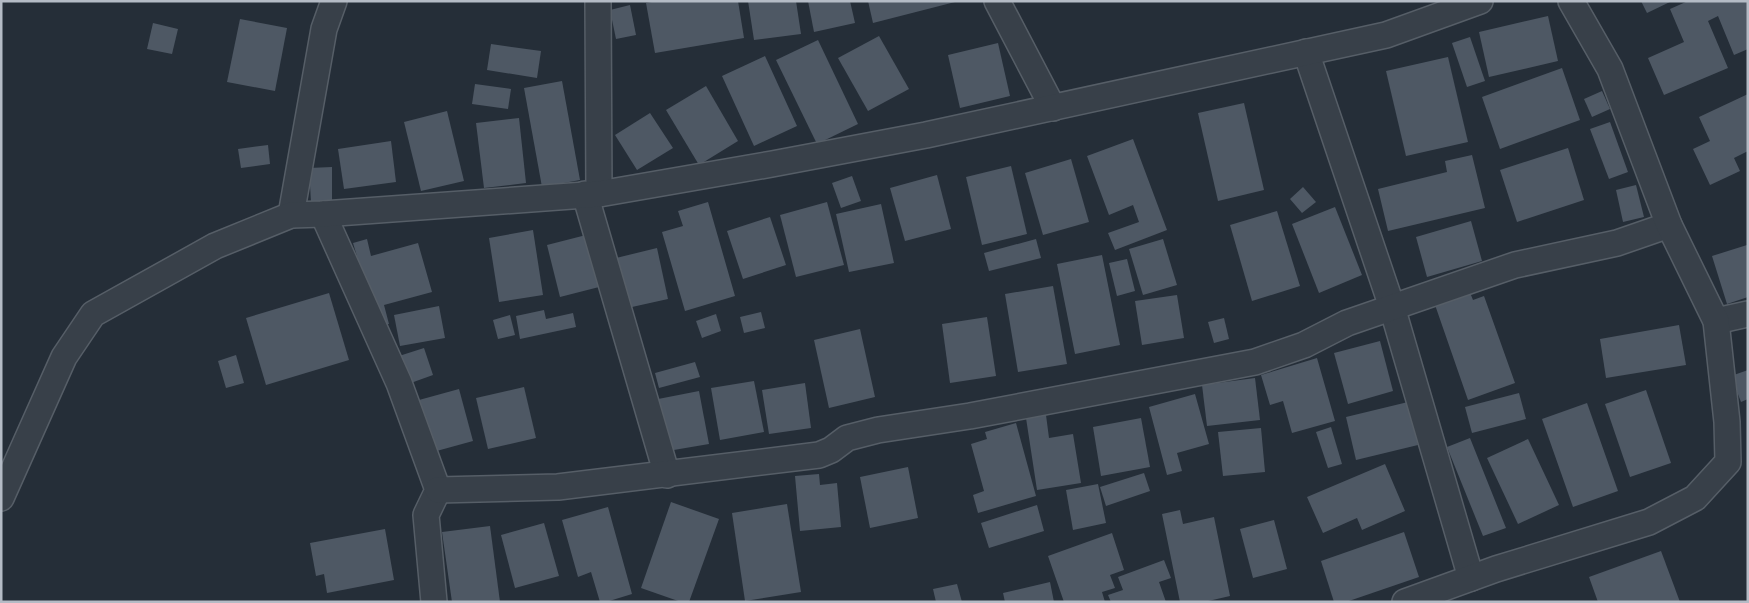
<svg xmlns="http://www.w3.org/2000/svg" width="1749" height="603" font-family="Arial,sans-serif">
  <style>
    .building { fill: #4e5864 }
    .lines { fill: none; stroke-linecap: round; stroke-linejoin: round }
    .minor-casing { stroke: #565e67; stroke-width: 28 }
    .minor { stroke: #384049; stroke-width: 25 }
  </style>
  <rect width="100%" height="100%" fill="#252e38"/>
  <!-- building -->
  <g class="building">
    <polygon points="657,1 738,1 744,38 655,53 646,3"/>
    <polygon points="748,1 796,1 801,34 754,40"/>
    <polygon points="808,1 850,1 855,23 814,32"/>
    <polygon points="868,1 955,1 955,2 873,23"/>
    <polygon points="1641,1 1672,1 1647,13"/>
    <polygon points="1688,1 1748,1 1748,49 1734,55 1718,16 1708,21 1728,68 1664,95 1648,58 1684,42 1670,9"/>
    <polygon points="630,5 636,35 616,39 610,10"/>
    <polygon points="1548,16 1558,61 1489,77 1479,32"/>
    <polygon points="240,19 287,28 275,91 227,82"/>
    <polygon points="153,23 178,29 172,54 147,49"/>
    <polygon points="879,36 909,89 868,111 838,58"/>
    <polygon points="1470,37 1485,81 1467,87 1452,43"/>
    <polygon points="818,40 858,124 817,144 776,60"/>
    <polygon points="998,43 1010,96 960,108 948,55"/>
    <polygon points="491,44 541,51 537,78 487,70"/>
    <polygon points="765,56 797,126 754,146 722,76"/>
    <polygon points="1448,57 1468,142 1406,156 1386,71"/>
    <polygon points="1562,68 1580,120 1500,149 1482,97"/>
    <polygon points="562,81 580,180 542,187 524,88"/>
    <polygon points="475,84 511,89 508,109 472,104"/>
    <polygon points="706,86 738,141 699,165 666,110"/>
    <polygon points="1602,91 1610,109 1592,117 1584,99"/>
    <polygon points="1748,94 1748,151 1734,158 1740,171 1710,185 1693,149 1710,141 1699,117"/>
    <polygon points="1244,103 1264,190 1218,201 1198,113"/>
    <polygon points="447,111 464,181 421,191 404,122"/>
    <polygon points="650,113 673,148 637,170 615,135"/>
    <polygon points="519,118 526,183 484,188 476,123"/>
    <polygon points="1610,122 1628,172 1609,179 1590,129"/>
    <polygon points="1133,139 1167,230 1115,250 1108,233 1139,222 1133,205 1109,215 1087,156"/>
    <polygon points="391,141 396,182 344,189 338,149"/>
    <polygon points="268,145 270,164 241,168 238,149"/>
    <polygon points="1568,148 1584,200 1517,222 1500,170"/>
    <polygon points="1472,155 1485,208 1388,231 1378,189 1447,172 1445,161"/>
    <polygon points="1071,159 1089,222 1043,235 1025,173"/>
    <polygon points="1011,166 1027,234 982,245 966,177"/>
    <polygon points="332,167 332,201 311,202 309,168"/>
    <polygon points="937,175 951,229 905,241 890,188"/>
    <polygon points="852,176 861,201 841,208 832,183"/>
    <polygon points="1636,185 1644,217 1623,222 1616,190"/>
    <polygon points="1303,187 1316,202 1302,213 1290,199"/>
    <polygon points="708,202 735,296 685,311 662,232 683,226 678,211"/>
    <polygon points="827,202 844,265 796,277 780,215"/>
    <polygon points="881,204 894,263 849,272 836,214"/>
    <polygon points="1335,207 1362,275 1319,293 1292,224"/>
    <polygon points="1277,211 1300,286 1252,301 1230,225"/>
    <polygon points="770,217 786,265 743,279 727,231"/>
    <polygon points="1471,221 1482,261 1427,277 1416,237"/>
    <polygon points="533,230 543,295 499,302 489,238"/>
    <polygon points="590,234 603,286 560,297 547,245"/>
    <polygon points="367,239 371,256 418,243 432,292 384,305 389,324 378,326 353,243"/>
    <polygon points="1036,239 1041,258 989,271 984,253"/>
    <polygon points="1163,239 1177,285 1143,295 1129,249"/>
    <polygon points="1747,245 1748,297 1727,304 1712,256"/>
    <polygon points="657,248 668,299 623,309 612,259"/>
    <polygon points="1102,255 1120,345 1075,354 1057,264"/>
    <polygon points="1127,259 1135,291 1117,296 1109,263"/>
    <polygon points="1053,286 1067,364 1018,372 1005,294"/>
    <polygon points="1469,290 1473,300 1484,296 1515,383 1468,400 1434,302"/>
    <polygon points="329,293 349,360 266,385 246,318"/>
    <polygon points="1177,295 1184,338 1142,345 1135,301"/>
    <polygon points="439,306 445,338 400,346 394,315"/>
    <polygon points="544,310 546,319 573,313 576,327 520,339 516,316"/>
    <polygon points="761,312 765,328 744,333 740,317"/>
    <polygon points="716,314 721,331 702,338 696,321"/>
    <polygon points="510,315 515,335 498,339 493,320"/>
    <polygon points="987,317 996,376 950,383 942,324"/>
    <polygon points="1224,318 1229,339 1214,343 1208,322"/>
    <polygon points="1679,325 1686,365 1606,378 1600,339"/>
    <polygon points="860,329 875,397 829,408 814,340"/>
    <polygon points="1380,341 1393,391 1348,404 1334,353"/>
    <polygon points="424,348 433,375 408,384 399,356"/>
    <polygon points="236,355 244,383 226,388 218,361"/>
    <polygon points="1317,358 1335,421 1292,433 1283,401 1270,405 1261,375"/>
    <polygon points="695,362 700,377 659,388 655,373"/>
    <polygon points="1748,370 1748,399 1741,402 1731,376"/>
    <polygon points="1255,378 1260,420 1207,426 1202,385"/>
    <polygon points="754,381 764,432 720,440 711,388"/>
    <polygon points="805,383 811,428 769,434 762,390"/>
    <polygon points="524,387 536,438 488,449 476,398"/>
    <polygon points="459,389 473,441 433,452 419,400"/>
    <polygon points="1646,390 1671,463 1630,477 1605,404"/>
    <polygon points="699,391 709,444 662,452 653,400"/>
    <polygon points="1519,393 1526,419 1472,433 1465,407"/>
    <polygon points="1195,394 1209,444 1177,453 1182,471 1167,475 1149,407"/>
    <polygon points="1408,402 1418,445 1356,460 1346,417"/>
    <polygon points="1587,403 1618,491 1573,507 1542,419"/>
    <polygon points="1046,415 1049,438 1073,434 1081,483 1037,490 1026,418"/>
    <polygon points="1141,418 1150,467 1101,476 1093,427"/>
    <polygon points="1016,423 1036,496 978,513 973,495 984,491 971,444 987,439 985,432"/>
    <polygon points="1331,427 1342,464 1328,468 1316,432"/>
    <polygon points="1261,428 1265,472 1223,476 1218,432"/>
    <polygon points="1470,438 1506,528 1483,536 1447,447"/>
    <polygon points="1528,439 1559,505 1518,524 1487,458"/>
    <polygon points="1385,464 1405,511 1362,530 1357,518 1323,533 1307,497"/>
    <polygon points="908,467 918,518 870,528 860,477"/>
    <polygon points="1144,473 1150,491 1106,506 1100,487"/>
    <polygon points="819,474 820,485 837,483 841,527 800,531 795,476"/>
    <polygon points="1098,484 1106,523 1073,530 1066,490"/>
    <polygon points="671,502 719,519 689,602 681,602 641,588"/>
    <polygon points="787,504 801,592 745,601 732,513"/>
    <polygon points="1037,505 1044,531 989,548 981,523"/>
    <polygon points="608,507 632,594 606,602 600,602 591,572 578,577 562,520"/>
    <polygon points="1180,510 1183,524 1214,517 1230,596 1204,602 1180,602 1162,514"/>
    <polygon points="1274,520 1287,569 1253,578 1240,529"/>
    <polygon points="544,523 559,576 515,588 501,535"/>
    <polygon points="490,526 500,602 452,602 442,532"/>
    <polygon points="385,529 394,580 327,593 324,574 316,576 310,543"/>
    <polygon points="1404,532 1419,577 1346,602 1334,602 1321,561"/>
    <polygon points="1112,533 1124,570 1110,575 1115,588 1102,592 1105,602 1064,602 1048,556"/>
    <polygon points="1661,551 1680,602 1598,602 1589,577"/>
    <polygon points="1164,560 1171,578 1159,582 1166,602 1111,602 1108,595 1123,590 1118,577"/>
    <polygon points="1050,582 1054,602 1005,602 1003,593"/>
    <polygon points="957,584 962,602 936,602 933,589"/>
  </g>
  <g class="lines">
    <!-- minor casing -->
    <g class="minor-casing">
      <g id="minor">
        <polyline points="598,1 599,194"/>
        <polyline points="997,1 1053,108"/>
        <polyline points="1306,52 1392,307 1471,578"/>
        <polyline points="585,194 667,475"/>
        <polyline points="323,214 399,383 438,490 426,515 434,602"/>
        <polyline points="291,215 324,29 334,1"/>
        <polyline points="1716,321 1748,314"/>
        <polyline points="438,490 558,487 819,455 831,450 847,438 878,430 970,416 1255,362 1304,345 1347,323 1515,265 1617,243 1669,225"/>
        <polyline points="1,498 64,357 93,314 215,246 291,215 323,214 599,194 772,164 926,135 1386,35 1480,1"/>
        <polyline points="1405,602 1496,569 1649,522 1695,498 1728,462 1727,422 1716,321 1669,225 1610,69 1571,1"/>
      </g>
    </g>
    <!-- minor -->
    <use href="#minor" class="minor"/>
  </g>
  <!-- border -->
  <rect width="1749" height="603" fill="none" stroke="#b4bbc5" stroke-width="5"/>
</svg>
